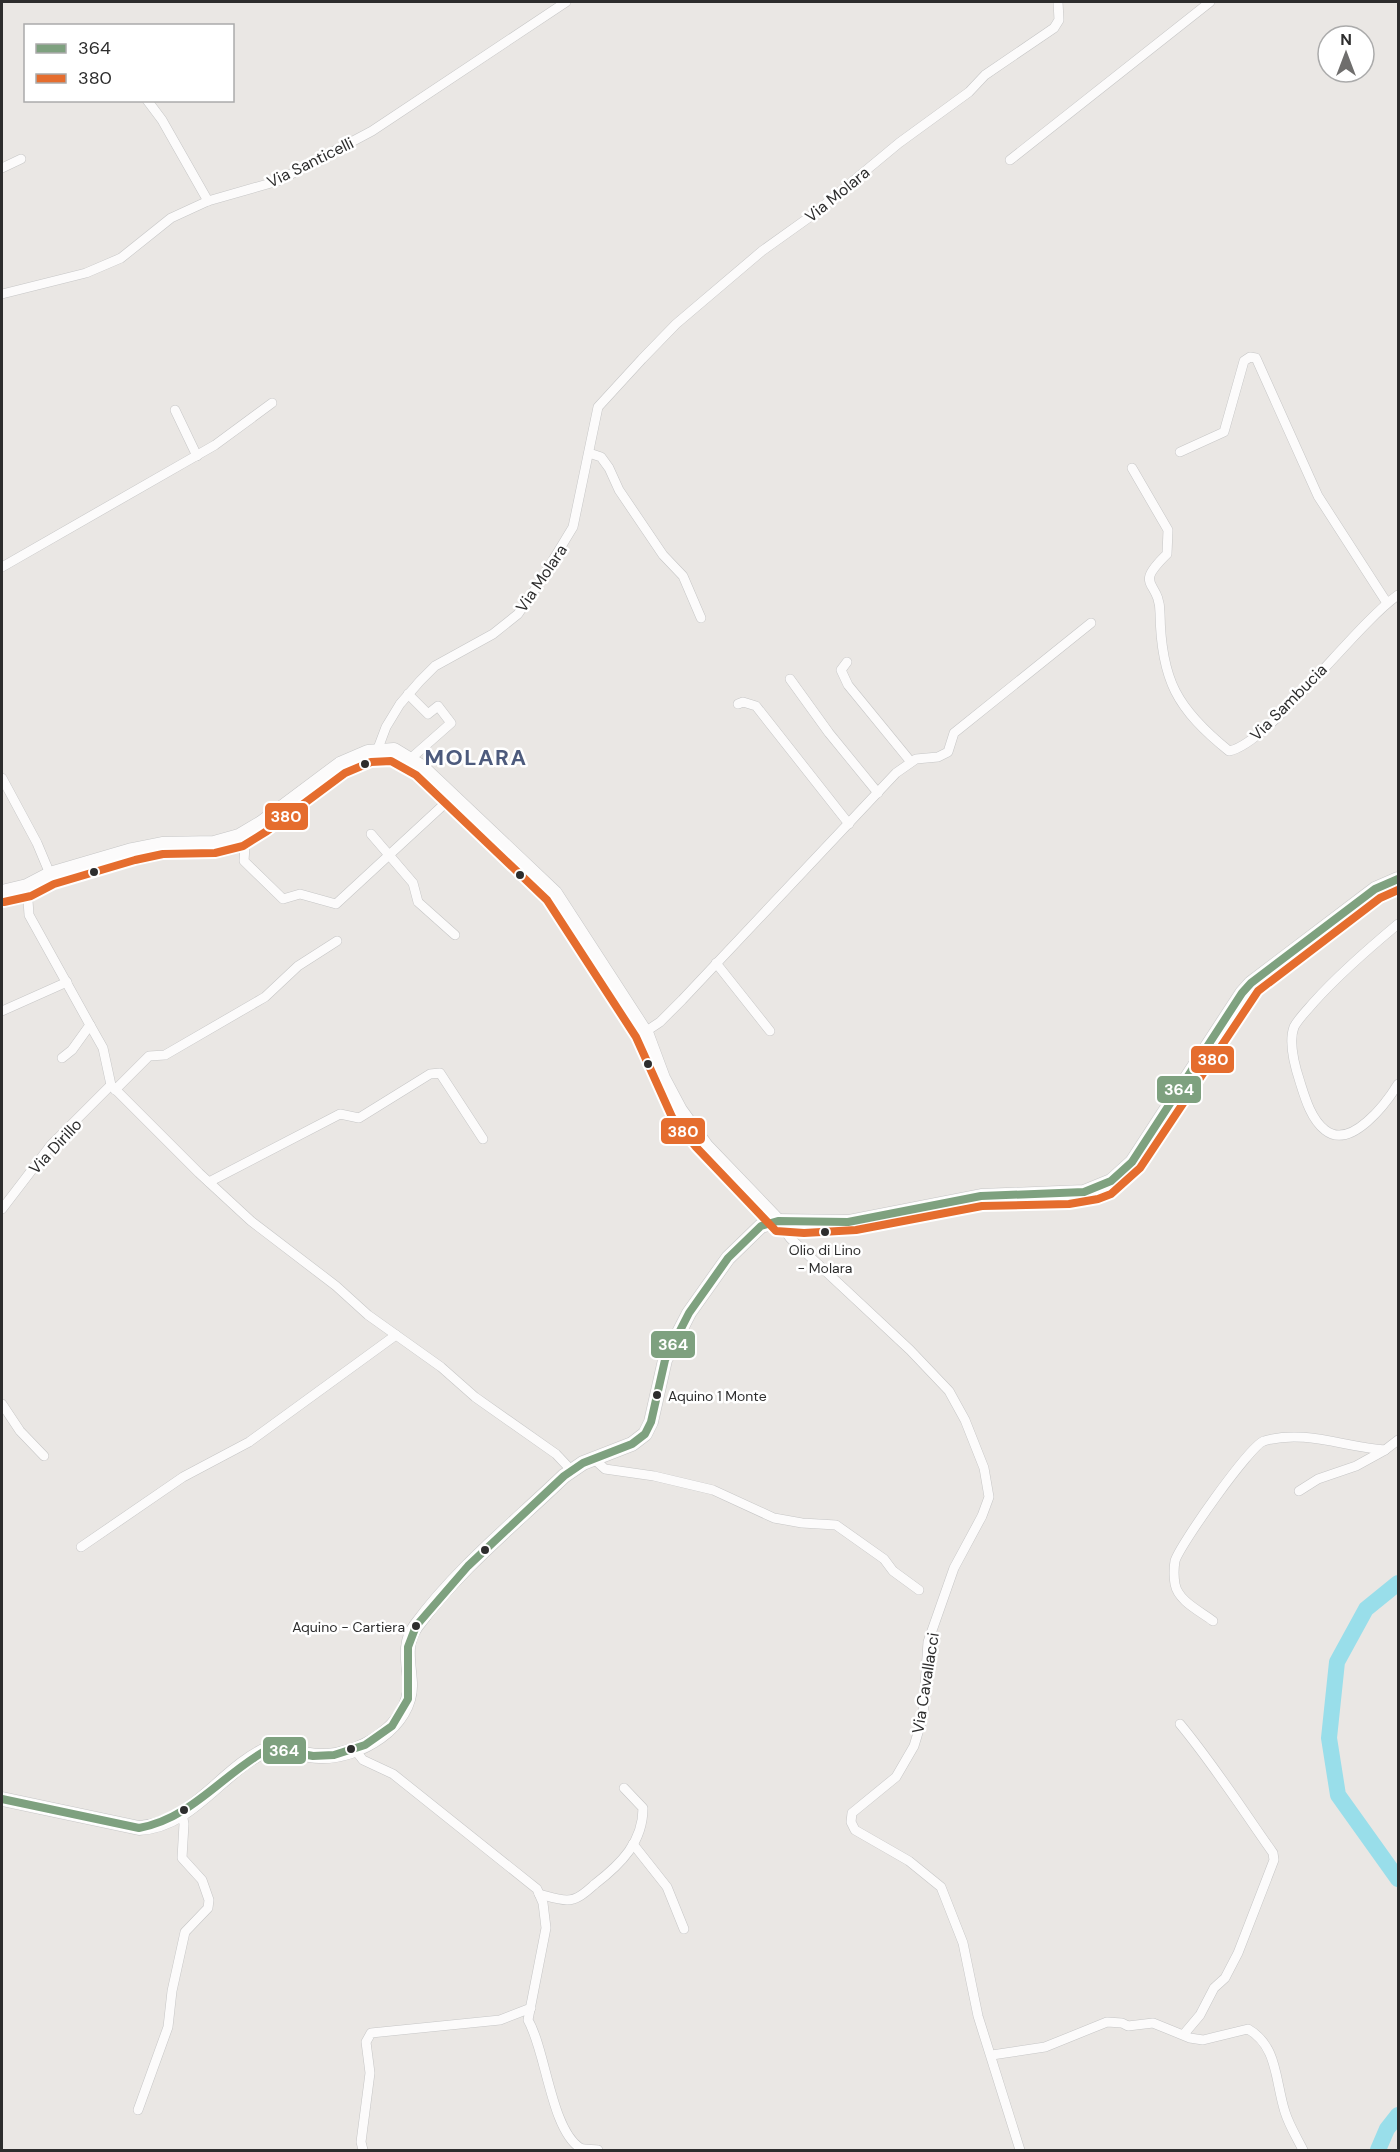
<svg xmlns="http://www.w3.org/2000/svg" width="1400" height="2152" font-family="'DM Sans',sans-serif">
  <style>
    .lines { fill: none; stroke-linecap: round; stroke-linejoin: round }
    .river { stroke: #99deea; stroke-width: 16 }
    .street-casing { stroke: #c6c6c6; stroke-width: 10 }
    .secondary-casing { stroke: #c6c6c6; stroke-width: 15 }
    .street { stroke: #fcfbfb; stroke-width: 9 }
    .secondary { stroke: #fcfbfb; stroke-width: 14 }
    .bus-1-casing { stroke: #fff; stroke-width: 12 }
    .bus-2-casing { stroke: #fff; stroke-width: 12 }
    .bus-1 { stroke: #7ea17f; stroke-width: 8 }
    .bus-2 { stroke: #e56d2e; stroke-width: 8 }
    .bus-dot { fill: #2d2d2d; stroke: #fff; stroke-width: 2 }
    .labels { text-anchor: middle; stroke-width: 5; stroke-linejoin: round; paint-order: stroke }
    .bus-label { font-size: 14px; fill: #2d2d2d; stroke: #fff }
    .street-label { font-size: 16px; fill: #2d2d2d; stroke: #fff }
    .district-label { font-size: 22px; font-weight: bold; letter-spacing: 1.5px; fill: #4d5b7d; stroke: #fff }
    .line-badge { stroke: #fff; stroke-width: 2 }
    .badge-label { font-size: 16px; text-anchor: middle; font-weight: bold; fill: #fff }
  </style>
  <rect width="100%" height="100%" fill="#eae7e4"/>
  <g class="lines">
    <!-- river -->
    <g class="river">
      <polyline points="1398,1583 1366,1609 1337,1662 1329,1738 1338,1795 1398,1879"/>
      <polyline points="1378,2150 1387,2129 1398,2115"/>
    </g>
    <!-- street casing -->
    <g class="street-casing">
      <g id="street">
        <polyline points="147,100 162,120 208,201"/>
        <polyline points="1010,160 1210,2"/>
        <polyline points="2,168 21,159"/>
        <polyline points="2,294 86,273 121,258 171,218 208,201 278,181 372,131 566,2"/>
        <polyline points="175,410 197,456"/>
        <polyline points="1180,452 1224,432 1244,361 1250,357 1256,358 1318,496 1387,603"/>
        <polyline points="589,453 601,457 609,468 619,490 663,555 683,576 701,618"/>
        <path d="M1132,468L1168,530L1167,554C1132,588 1160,579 1160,613C1161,680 1177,709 1229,751C1268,744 1355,625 1398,595"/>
        <polyline points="2,567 215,445 272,403"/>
        <polyline points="847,662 841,670 848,685 911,762"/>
        <polyline points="790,679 829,733 878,793"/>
        <polyline points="408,694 428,714 438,706 451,723 409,760"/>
        <polyline points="738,704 743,702 756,706 849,824"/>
        <polyline points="377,751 386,727 400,704 420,681 435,666 493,634 518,614 536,588 573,527 598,407 642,359 676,324 762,251 811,216 899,143 969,92 985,75 1054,28 1059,20 1058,2"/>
        <polyline points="2,778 37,843 50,874"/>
        <polyline points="246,832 244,861 283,899 300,894 336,904 452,797"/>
        <polyline points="371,834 413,883 418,902 455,935"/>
        <polyline points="27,886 29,915 90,1025 72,1050 62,1058"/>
        <path d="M1398,924C1368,949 1340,973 1314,1002C1308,1009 1298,1019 1294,1027C1288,1043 1295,1067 1300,1082C1305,1098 1311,1119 1325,1130C1351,1151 1387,1102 1398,1084"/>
        <polyline points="716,963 770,1031"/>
        <polyline points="2,1011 67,982"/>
        <polyline points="90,1025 103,1048 111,1085 199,1173 251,1221 336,1286 368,1315 441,1367 475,1397 556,1454 572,1471"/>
        <polyline points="645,1032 660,1022 682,1000 896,773 916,759 938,757 948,752 954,733 1091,623"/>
        <polyline points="115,1090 149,1056 165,1055 265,997 298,966 337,941"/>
        <polyline points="209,1182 340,1114 359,1118 430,1074 440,1073 483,1139"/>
        <polyline points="2,1209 51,1145 111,1085"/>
        <polyline points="778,1221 790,1238 910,1350 949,1391 965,1420 984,1468 989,1497 982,1516 954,1568 928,1642 923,1716 914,1746 896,1777 852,1813 851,1822 855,1830 909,1861 941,1887 963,1943 978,2016 1020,2150"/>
        <polyline points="2,1404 20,1431 44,1456"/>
        <polyline points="594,1459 605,1469 654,1476 713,1490 774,1518 802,1523 836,1525 884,1559 893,1571 919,1590"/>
        <polyline points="1299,1491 1318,1479 1356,1466 1385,1450"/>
        <polyline points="81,1547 183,1477 249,1442 396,1335"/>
        <path d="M1213,1621C1200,1611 1178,1601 1175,1584C1174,1578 1174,1567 1175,1561C1179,1546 1251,1444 1264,1441C1304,1429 1344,1447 1385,1450L1398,1440"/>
        <path d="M1180,1724C1214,1765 1242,1809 1273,1853L1274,1860L1238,1953L1225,1978L1214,1988L1200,2015L1184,2034"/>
        <path d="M355,1750L363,1760L393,1774L537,1889L543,1903L546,1928L528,2020C546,2051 551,2129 580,2148C585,2150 593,2149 598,2150"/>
        <polyline points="633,1844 667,1887 684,1929"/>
        <path d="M539,1894C547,1896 558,1900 567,1900C578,1900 587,1891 595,1884C621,1864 643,1842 643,1808L624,1788"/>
        <path d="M992,2055L1045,2047L1107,2022L1122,2023L1128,2026L1153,2023L1190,2038L1203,2040L1248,2029C1278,2046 1275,2081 1285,2112C1289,2125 1297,2138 1303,2150"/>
        <polyline points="138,2110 168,2027 172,1991 185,1932 208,1908 209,1900 202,1880 182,1858 184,1824 182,1814"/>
        <polyline points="363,2150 361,2142 370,2073 366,2042 371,2033 500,2020 531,2008"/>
      </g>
    </g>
    <!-- secondary casing -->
    <g class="secondary-casing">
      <g id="secondary">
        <polyline points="2,892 27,886 50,874 132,850 162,844 214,843 239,836 261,823 340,764 368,752 394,750 422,767 555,893 647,1035 663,1078 680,1110 706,1146 778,1221"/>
        <path d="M2,1799L139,1828C194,1825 222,1768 270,1748C287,1747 303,1756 319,1756C358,1758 412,1726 410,1683C409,1663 403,1644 416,1626C458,1569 513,1525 564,1476L583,1463L632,1444L645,1434L651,1422L665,1360L689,1313L728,1258L761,1226L778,1221L848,1222L981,1196L1084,1192L1111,1181L1132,1162L1242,993L1251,983L1375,889L1398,879"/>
      </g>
    </g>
    <!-- street -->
    <use href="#street" class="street"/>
    <!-- secondary -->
    <use href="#secondary" class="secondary"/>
    <!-- bus-1 casing -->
    <g class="bus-1-casing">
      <path id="bus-1" d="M2,1799L139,1828C193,1818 223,1773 270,1748L313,1756L334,1755L365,1745L392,1726L408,1699V1647L416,1626L468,1566L564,1476L583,1463L632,1444L645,1434L651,1422L665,1360L689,1313L728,1258L761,1226L778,1221L848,1222L981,1196L1084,1192L1111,1181L1132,1162L1242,993L1251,983L1375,889L1398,879"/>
    </g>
    <!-- bus-2 casing -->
    <g class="bus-2-casing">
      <polyline id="bus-2" points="4,902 31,896 54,884 135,860 163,854 215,853 243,846 267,831 345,773 371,762 391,761 416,775 547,900 636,1037 672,1117 696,1147 776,1231 804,1233 856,1230 982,1206 1069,1204 1098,1199 1111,1194 1140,1168 1258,991 1380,898 1398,890"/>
    </g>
    <!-- bus-1 -->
    <use href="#bus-1" class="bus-1"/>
    <!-- bus-2 -->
    <use href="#bus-2" class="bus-2"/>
  </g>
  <!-- markers -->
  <g class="bus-dot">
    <circle cx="365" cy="764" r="5"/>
    <circle cx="94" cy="872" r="5"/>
    <circle cx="520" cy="875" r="5"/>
    <circle cx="648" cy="1064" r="5"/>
    <circle cx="825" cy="1232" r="5"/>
    <circle cx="657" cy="1395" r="5"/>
    <circle cx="485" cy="1550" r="5"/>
    <circle cx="416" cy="1626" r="5"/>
    <circle cx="351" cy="1749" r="5"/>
    <circle cx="184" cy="1810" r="5"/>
  </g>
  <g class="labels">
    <!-- bus labels -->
    <g class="bus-label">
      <text x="825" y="1255">Olio di Lino<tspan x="825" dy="18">- Molara</tspan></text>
      <text x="668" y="1401" text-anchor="start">Aquino 1 Monte</text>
      <text x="405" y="1632" text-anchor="end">Aquino - Cartiera</text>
    </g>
    <!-- street labels -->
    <g class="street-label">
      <text transform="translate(310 162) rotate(-26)" y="6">Via Santicelli</text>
      <text transform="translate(837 194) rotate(-39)" y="6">Via Molara</text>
      <text transform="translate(541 578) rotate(-56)" y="6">Via Molara</text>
      <text transform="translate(1288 702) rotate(-45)" y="6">Via Sambucia</text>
      <text transform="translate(55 1146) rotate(-47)" y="6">Via Dirillo</text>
      <text transform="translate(925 1683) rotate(-81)" y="6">Via Cavallacci</text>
    </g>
    <!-- district labels -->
    <g class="district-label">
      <text x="476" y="765">MOLARA</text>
    </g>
  </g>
  <g class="line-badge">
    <rect x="264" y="802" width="45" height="29" rx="6" fill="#e56d2e"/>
    <rect x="1190" y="1045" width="45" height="29" rx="6" fill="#e56d2e"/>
    <rect x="1156" y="1075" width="46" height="29" rx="6" fill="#7ea17f"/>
    <rect x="660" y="1117" width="46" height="28" rx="6" fill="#e56d2e"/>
    <rect x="650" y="1330" width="46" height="29" rx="6" fill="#7ea17f"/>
    <rect x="262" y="1736" width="45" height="29" rx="6" fill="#7ea17f"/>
  </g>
  <g class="badge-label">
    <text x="286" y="822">380</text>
    <text x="1213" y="1065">380</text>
    <text x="1179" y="1095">364</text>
    <text x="683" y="1137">380</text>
    <text x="673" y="1350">364</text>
    <text x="284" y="1756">364</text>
  </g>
  <!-- border -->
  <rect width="1400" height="2152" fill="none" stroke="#2d2d2d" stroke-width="6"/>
  <!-- legend -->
  <rect x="24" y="24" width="210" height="78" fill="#ffffff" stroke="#ababab" stroke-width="1.5"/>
  <rect x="36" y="44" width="30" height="9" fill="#7ea17f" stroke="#ababab" stroke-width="1.5"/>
  <text x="78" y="54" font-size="18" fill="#2d2d2d">364</text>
  <rect x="36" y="74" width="30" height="9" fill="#e56d2e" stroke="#ababab" stroke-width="1.5"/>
  <text x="78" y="84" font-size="18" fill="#2d2d2d">380</text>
  <!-- north arrow -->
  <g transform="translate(1346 54)"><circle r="28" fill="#ffffff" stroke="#ababab" stroke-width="1.5"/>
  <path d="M0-4.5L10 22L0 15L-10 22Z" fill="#6f6e6d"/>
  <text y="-9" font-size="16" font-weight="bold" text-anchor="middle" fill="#2d2d2d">N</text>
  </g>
</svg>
